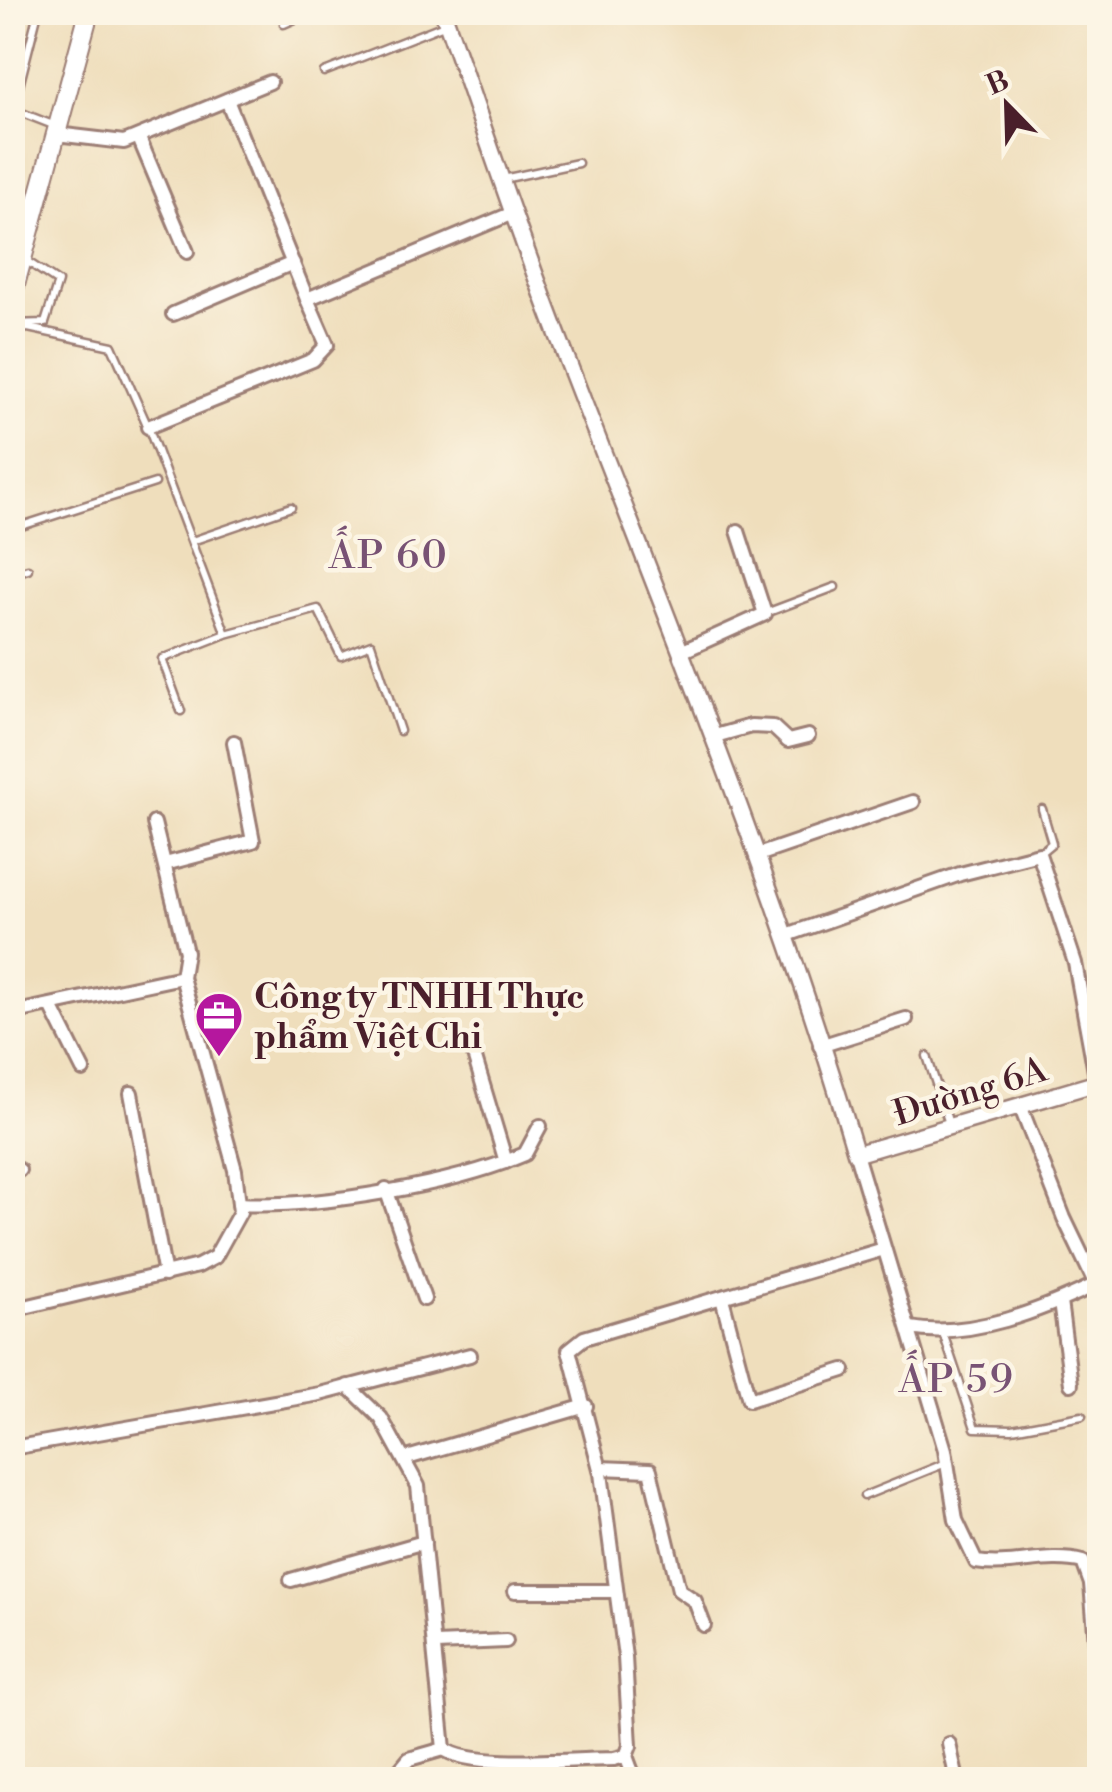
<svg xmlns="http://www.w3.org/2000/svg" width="1112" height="1792" font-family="'Libre Bodoni',serif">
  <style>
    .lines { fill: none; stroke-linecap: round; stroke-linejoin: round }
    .service-casing { stroke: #9c7e74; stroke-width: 11 }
    .minor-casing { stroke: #9c7e74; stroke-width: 18 }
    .tertiary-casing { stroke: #9c7e74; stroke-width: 20 }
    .secondary-casing { stroke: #9c7e74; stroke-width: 22 }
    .service { stroke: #fff; stroke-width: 6 }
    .minor { stroke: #fff; stroke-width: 12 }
    .tertiary { stroke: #fff; stroke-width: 15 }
    .secondary { stroke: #fff; stroke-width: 18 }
    .labels { text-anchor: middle; stroke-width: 9; stroke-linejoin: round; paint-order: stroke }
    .poi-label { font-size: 35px; font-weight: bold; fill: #4a1f2b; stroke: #fcf5e5; text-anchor: start }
    .street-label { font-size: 35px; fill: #4a1f2b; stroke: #fcf5e5 }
    .neighbourhood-label { font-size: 38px; letter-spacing: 2.5px; fill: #785274; stroke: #fcf5e5 }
  </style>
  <rect width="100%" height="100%" fill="#fcf5e5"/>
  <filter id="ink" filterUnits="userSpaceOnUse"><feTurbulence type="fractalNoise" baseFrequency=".01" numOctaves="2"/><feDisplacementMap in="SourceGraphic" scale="20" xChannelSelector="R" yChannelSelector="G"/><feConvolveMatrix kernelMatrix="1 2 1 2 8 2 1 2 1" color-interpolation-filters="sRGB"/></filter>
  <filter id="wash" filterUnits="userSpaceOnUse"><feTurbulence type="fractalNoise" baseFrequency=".0048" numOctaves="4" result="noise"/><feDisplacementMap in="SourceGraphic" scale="40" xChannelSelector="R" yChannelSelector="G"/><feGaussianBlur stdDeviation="2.25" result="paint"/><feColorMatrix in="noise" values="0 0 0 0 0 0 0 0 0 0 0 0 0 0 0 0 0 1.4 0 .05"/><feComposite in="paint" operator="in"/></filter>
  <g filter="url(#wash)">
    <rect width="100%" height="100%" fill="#efdebc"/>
  </g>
  <g filter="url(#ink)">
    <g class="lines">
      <!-- service casing -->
      <g class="service-casing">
        <g id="service">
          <polyline points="284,24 311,12"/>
          <polyline points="324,72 444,25"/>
          <polyline points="12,109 53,125"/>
          <polyline points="13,110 38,12"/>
          <polyline points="503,179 578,163"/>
          <polyline points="12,324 45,323 58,282 25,260"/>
          <polyline points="12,329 28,328 112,346 148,427 226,634"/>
          <polyline points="12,529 155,483"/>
          <polyline points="192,541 291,507"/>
          <polyline points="12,574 28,569"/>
          <polyline points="766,613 835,587"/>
          <polyline points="181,711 162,659 226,634 318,609 341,656 371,644 400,731"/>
          <polyline points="1040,853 1052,843 1042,809"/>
          <polyline points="927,1056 950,1127"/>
          <polyline points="943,1333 975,1428 1012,1429 1082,1416"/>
          <polyline points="864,1496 946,1463"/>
        </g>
      </g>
      <!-- minor casing -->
      <g class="minor-casing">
        <g id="minor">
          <polyline points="227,100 307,299"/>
          <polyline points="56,134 124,142 270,82"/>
          <polyline points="139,138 187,252"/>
          <polyline points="173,314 293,263"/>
          <polyline points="148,427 313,360 327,345 307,299 513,213"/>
          <polyline points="683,651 765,614 738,531"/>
          <polyline points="715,736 751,726 773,727 788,741 808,736"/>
          <polyline points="154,823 186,952 182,977"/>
          <polyline points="758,855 913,802"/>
          <polyline points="165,864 253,841 234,742"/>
          <polyline points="787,935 960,874 1039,854 1075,963 1097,1083"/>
          <polyline points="51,1006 83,1070"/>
          <polyline points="12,1013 182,977 235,1170 240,1212 215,1257 198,1266 12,1310"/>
          <polyline points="820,1046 906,1019"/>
          <polyline points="472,1048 506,1162"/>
          <polyline points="131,1093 165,1275"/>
          <polyline points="1021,1108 1064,1218 1100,1293"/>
          <path d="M856,1154L945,1450L956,1520L976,1562C1013,1568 1047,1553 1083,1562L1091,1584L1100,1690"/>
          <polyline points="12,1172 19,1170"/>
          <polyline points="386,1189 424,1299"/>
          <path d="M239,1204C317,1208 453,1185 525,1154L540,1126"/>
          <polyline points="722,1298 749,1400 844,1370"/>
          <polyline points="1060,1302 1071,1384"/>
          <path d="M910,1328C971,1339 1042,1310 1097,1284"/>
          <polyline points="348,1386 381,1418 418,1486 444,1749 409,1759 400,1770 400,1780"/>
          <polyline points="12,1448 320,1394 470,1355"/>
          <polyline points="407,1458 586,1406"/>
          <polyline points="600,1468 650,1470 679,1590 695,1601 704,1625"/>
          <polyline points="291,1580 424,1542"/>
          <polyline points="515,1591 613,1591"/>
          <polyline points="436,1644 506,1641"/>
          <polyline points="949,1744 957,1780"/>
          <path d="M444,1749C469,1769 578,1759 614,1759L626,1756L630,1746L625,1657L601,1473L569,1350L584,1338L884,1249"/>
          <polyline points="626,1756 635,1780"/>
        </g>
      </g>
      <!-- tertiary casing -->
      <g class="tertiary-casing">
        <path id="tertiary" d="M443,12C482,122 518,233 560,341C664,611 774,877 856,1154L1100,1082"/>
      </g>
      <!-- secondary casing -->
      <g class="secondary-casing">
        <polyline id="secondary" points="12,296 89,12"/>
      </g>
      <!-- service -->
      <use href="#service" class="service"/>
      <!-- minor -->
      <use href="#minor" class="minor"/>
      <!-- tertiary -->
      <use href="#tertiary" class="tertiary"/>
      <!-- secondary -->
      <use href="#secondary" class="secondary"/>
    </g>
  </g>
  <!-- icons -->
  <defs>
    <g id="office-pin" transform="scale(2.5)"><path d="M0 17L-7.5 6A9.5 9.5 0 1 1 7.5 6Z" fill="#b5179e" stroke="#fcf5e5"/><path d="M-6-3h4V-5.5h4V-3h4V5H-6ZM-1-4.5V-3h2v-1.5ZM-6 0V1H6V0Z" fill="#fff"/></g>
  </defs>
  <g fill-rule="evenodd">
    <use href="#office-pin" x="219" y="1016"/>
  </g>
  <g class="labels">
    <!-- poi labels -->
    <g class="poi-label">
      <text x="254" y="1008">Công ty TNHH Thực<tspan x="254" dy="40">phẩm Việt Chi</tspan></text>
    </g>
    <!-- street labels -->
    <g class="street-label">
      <text transform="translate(970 1091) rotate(-17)" y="12">Đường 6A</text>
    </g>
    <!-- neighbourhood labels -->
    <g class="neighbourhood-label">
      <text x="389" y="568">ẤP 60</text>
      <text x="957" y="1392">ẤP 59</text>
    </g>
  </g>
  <!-- margin -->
  <rect width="1112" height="1792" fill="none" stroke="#fcf5e5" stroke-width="50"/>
  <!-- north arrow -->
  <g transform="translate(1007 105) rotate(337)" stroke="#fcf5e5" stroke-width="8" paint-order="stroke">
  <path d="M0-8L18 38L0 25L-18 38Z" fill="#4a1f2b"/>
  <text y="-15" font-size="28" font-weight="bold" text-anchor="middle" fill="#4a1f2b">B</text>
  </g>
</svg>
